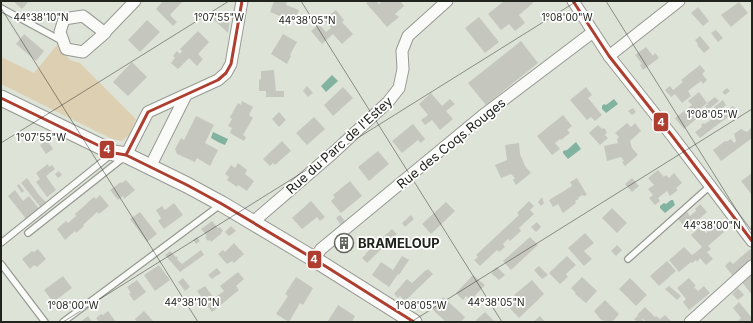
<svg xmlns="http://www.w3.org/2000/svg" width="753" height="323" font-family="Inter,sans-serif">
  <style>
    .green { fill: #ddcfb2 }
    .water { fill: #82b2a0 }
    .building { fill: #c5c7bf }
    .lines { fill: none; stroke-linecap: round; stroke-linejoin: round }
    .lane-casing { stroke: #969a92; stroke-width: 8 }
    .street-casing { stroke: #969a92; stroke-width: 13 }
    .secondary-casing { stroke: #969a92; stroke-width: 17 }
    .lane { stroke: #fafbf9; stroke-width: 5.5 }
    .street { stroke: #fafbf9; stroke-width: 11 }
    .secondary { stroke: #fafbf9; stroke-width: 15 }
    .bus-1-casing { stroke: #fff; stroke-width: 6 }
    .bus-1 { stroke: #ae3e2f; stroke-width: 3 }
    .ticks { fill: none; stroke: #21231d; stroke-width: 1; stroke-opacity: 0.45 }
    .labels { text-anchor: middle; stroke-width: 3.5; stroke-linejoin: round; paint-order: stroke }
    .street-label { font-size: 13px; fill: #21231d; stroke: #fff }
    .poi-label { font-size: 13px; font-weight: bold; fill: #21231d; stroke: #fff; text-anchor: start }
    .ticks-label { font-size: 10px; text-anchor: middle; fill: #21231d; stroke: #fff; stroke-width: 3.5; stroke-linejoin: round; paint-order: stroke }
    .line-badge { stroke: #fff; stroke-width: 1.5 }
    .badge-label { font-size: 11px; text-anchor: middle; font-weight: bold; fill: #fff }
  </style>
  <rect width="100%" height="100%" fill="#dee3d8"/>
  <!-- green -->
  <polygon class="green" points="57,45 70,60 80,63 136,119 129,135 122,141 112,139 1,84 1,57 34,73"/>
  <!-- water -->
  <g class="water">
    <polygon points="332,75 338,81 326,92 321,86"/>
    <polygon points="614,99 618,104 606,113 602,109 602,106 604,104 606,105"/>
    <polygon points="213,132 228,139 225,145 220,143 211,138"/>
    <polygon points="576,142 581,149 568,159 563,153 563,151 567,150"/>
    <polygon points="671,200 673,200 675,205 665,213 660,208 660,206 664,203 666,204"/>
  </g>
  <!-- building -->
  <g class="building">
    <polygon points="13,1 29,1 22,9"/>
    <polygon points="163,1 183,1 170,15 177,22 173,26 156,9"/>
    <polygon points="274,1 287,1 286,5 299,10 295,22 270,12"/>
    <polygon points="369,1 376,1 379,4 382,1 400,1 404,6 395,14 399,17 387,27 366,3"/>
    <polygon points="504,1 532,1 533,3 519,15 525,23 515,31 509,24 501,30 488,14"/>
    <polygon points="739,2 748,13 731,27 721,15"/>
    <polygon points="698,7 709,21 703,26 691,13"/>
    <polygon points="336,10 344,20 342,22 353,34 342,44 333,34 322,44 311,31 319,24 326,32 331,28 324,20"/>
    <polygon points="218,14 223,19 230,20 228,33 213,19"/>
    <polygon points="479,17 499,42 485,53 465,28"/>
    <polygon points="147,20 160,32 140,52 128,40"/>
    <polygon points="716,30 723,38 718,42 711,33"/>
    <polygon points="198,31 209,42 198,54 203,59 197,66 189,58 178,69 171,63 175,58 173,56 177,51 180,54 182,51 180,49"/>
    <polygon points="24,34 44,51 36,61 16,44"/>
    <polygon points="283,34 297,42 290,55 291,56 287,64 271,54"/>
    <polygon points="700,36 710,48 704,53 697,45 698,44 695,40"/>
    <polygon points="521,41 538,63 486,105 468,83"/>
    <polygon points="646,47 653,56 655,53 659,58 643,70 640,65 642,64 635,55"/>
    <polygon points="132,62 147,77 128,96 113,82"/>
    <polygon points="700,65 705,71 702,74 707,80 703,84 701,81 688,91 691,96 682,103 675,94 671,97 665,90 670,86 673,90 683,82 681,80"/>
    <polygon points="274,70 276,91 284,91 284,97 266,97 266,91 259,91 259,80 261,79 261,71"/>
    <polygon points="307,86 313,93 308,97 303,91"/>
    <polygon points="343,87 353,98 333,116 324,105"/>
    <polygon points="586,87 592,95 588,98 602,115 595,121 591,117 587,120 570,100"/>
    <polygon points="727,88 730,91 725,95 722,92"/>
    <polygon points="699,92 707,103 697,112 700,116 684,129 675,118 692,105 688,101"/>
    <polygon points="431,93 442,106 450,99 455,104 446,111 453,119 440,130 432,120 425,125 421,120 428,115 419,104"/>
    <polygon points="715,97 719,101 708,110 705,106 708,104 707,103"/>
    <polygon points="723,100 726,105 717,112 714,107"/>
    <polygon points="242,101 253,107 249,115 253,118 243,135 246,137 244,141 230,133 232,128 228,126 232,119 230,117 238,103 241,105"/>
    <polygon points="733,106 737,110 700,138 695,132 702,127 701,125 704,123 705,124 712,119 713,119 723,111 726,115 731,111 729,109"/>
    <polygon points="633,108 636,112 632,115 628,111"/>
    <polygon points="279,112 286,120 279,127 272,119"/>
    <polygon points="563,115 572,126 567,130 570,133 561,140 560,139 555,143 560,149 552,155 537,136"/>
    <polygon points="196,116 214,125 205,143 218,150 210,166 197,158 195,162 177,154 175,149 181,138 184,140"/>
    <polygon points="314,117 325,129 307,145 296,133"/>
    <polygon points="627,123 631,127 635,123 641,131 630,141 632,148 638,155 625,166 622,162 624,161 621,157 607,161 604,146 618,143 617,139 619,137 615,133"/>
    <polygon points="413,124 425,139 421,143 418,140 402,153 392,141"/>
    <polygon points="598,125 602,129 604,128 607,132 605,135 608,138 600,145 589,133"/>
    <polygon points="751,128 752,138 721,161 713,150 725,141 726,142 731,139 734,143 736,141 734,134 741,129 747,132"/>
    <polygon points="47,140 53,149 46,154 40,145"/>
    <polygon points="282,141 291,151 275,165 273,163 270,166 263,159"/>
    <polygon points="519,143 520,154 525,166 531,173 516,185 513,180 515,178 511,174 501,178 495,165 507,160 505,145"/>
    <polygon points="378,151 389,164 369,181 358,167"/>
    <polygon points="238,163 247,170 245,174 254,181 247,191 238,185 237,187 227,180 229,177 225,174 231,165 235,168"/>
    <polygon points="48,164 49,167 52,165 55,169 46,176 56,190 47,197 36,182 40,179 36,173"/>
    <polygon points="658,170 664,177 666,175 669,178 674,173 682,183 676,188 678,190 670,196 667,191 658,198 660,201 655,205 649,198 653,195 648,189 654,185 648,178"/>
    <polygon points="59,171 62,175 58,178 55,174"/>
    <polygon points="752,173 752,195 741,181"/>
    <polygon points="27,178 39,195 48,204 42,209 21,183"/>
    <polygon points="577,178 587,195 584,196 582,195 578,198 579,199 575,201 576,203 563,213 558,204 553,207 549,200 572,186 570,182"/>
    <polygon points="632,178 639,186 632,192 625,184"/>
    <polygon points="126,180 135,190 124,199 123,196 118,200 110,190 121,182 122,183"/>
    <polygon points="350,181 362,196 341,213 331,201 335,197 333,195"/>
    <polygon points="19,184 24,191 22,193 17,186"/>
    <polygon points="15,190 23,201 29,196 40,210 27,220 8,196"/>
    <polygon points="100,195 109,206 99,214 97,212 83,225 84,226 76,233 75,231 65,240 57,229 66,221 68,223 76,216 75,214 94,197 96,199"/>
    <polygon points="542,197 544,203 541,206 538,202"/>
    <polygon points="311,201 325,217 320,221 317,217 302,229 292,218"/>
    <polygon points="529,201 534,206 530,210 534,214 519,228 521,231 510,241 508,239 503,244 505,247 499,252 497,250 480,266 474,260 478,257 476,255 519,215 517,213"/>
    <polygon points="446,202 455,211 431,234 422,224"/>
    <polygon points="174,203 183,215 164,229 158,221 161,218 156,210 162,206 165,210"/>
    <polygon points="700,204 707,212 695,223 692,220 690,222 692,225 687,230 678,219 687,212 690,216 696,211 695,209"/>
    <polygon points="612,208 627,223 617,233 602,218"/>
    <polygon points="140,212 157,234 147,242 130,219"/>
    <polygon points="340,215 345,221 341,225 336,218"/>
    <polygon points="411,215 414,219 405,227 402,223"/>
    <polygon points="212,221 218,228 220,227 223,231 221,233 222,233 211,242 210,240 208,241 205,237 207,236 201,229"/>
    <polygon points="537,222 541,227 536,232 531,227"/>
    <polygon points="717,224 724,232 708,246 711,249 707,252 713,259 706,265 700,258 697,262 696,260 692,263 691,262 679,272 669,260 684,247 692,255 695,253 702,247 691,235 700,227 706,233"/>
    <polygon points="231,226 236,231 229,236 225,232"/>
    <polygon points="392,229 397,234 367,263 362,258 366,254 365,254"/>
    <polygon points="585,233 594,243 584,251 592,259 584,266 568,248"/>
    <polygon points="197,237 200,241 196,244 193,240"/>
    <polygon points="530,237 538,245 511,270 503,261"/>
    <polygon points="345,239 348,244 344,247 340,243"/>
    <polygon points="234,243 244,254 234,263 232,261 227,264 218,254 223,250 225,252"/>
    <polygon points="617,245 622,250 616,256 611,251"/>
    <polygon points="38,249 46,259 37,267 34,265 30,269 22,259 32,251 34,252"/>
    <polygon points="750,249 752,252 752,259 733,276 725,266 730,261 733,264"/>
    <polygon points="201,250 204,255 180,272 165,255 170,251 176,257 176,256 178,258 177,259 182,264"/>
    <polygon points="402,256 409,260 399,275 398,274 389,287 372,275 381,262 393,270"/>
    <polygon points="567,256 576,265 566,274 568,277 560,284 549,273"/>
    <polygon points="667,261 676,271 659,286 650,276"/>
    <polygon points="159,265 170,280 155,291 144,275"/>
    <polygon points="539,266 548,275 542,279 534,270"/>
    <polygon points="497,267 505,275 499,280 491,273"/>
    <polygon points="217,268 221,273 212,279 208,275"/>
    <polygon points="428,269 433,274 405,301 400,296 398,298 394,294 407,279 412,283 426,270 426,271"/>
    <polygon points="238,272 244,279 236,286 239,290 212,312 197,291 205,286 214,298 224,291 220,286"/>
    <polygon points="752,272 752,295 741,281"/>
    <polygon points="473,275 485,285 471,300 466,296 463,300 456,293"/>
    <polygon points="63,276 72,288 53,302 44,290"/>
    <polygon points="296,277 313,288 303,305 300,303 289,322 276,314 288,296 285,294"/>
    <polygon points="582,277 597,291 586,303 575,294 576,293 571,288"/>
    <polygon points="183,278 190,287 185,291 178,282"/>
    <polygon points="630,278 647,295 636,306 619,289"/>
    <polygon points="689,278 696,286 694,287 698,291 704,286 710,293 689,310 683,302 686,299 677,288"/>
    <polygon points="137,280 146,292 134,301 129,294 131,293 127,287"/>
    <polygon points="532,280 544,294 519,318 506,304 515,296 514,295"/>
    <polygon points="669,286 681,296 677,300 665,289"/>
    <polygon points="738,288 744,295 738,300 732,294"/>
    <polygon points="443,297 465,317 461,322 450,322 449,321 446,322 432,309"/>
    <polygon points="605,300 619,314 612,322 605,322 603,320 602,321 594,311"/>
    <polygon points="739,302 752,318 752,322 737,322 741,318 733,308"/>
    <polygon points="338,305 355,316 352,322 328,321"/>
    <polygon points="645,307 655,317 656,316 660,319 665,315 672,322 647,322 641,318 644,322 637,322 634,319 638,316 637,315"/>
    <polygon points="108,311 116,322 99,322 96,318 101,314 103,315"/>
    <polygon points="144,311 154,322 137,322 135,319"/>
    <polygon points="485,312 495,322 474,322"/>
    <polygon points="88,316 92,322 80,322"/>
    <polygon points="540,316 545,322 533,322"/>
  </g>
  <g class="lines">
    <!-- lane casing -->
    <g class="lane-casing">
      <g id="lane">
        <polyline points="1,8 62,41"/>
        <polyline points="28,233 123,158"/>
        <polyline points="1,243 113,153"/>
        <polyline points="628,259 710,186"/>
        <polyline points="1,264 45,322"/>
        <polyline points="63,322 220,205"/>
      </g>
    </g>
    <!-- street casing -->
    <g class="street-casing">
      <g id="street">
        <polyline points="573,1 609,56 673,137 752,241"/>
        <polyline points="105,33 83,16 64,19 60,32 66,49 83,52 105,33 107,30 135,1"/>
        <polyline points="609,56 679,1"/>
        <polyline points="126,155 148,112 218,80 226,73 231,64 242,1"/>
        <polyline points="150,167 186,95"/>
        <polyline points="253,222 333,153 388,102 399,88 403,69 402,51 408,36 447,1"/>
        <polyline points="314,259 321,249 482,116 593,32"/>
        <polyline points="690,322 752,266"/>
      </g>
    </g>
    <!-- secondary casing -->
    <g class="secondary-casing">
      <polyline id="secondary" points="1,98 114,153 126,155 187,185 222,204 314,259 414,322"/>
    </g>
    <!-- lane -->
    <use href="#lane" class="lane"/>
    <!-- street -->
    <use href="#street" class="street"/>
    <!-- secondary -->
    <use href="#secondary" class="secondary"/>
    <!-- bus-1 casing -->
    <g class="bus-1-casing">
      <g id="bus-1">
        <polyline points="573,1 609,56 673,137 752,241"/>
        <polyline points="1,98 114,153 126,155 187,185 222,204 314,259 414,322"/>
        <polyline points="126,155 148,112 218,80 226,73 231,64 242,1"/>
      </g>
    </g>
    <!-- bus-1 -->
    <use href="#bus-1" class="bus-1"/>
  </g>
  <!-- ticks -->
  <path class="ticks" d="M301,1L502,322M606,1L752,235M1,8L198,322M1,143L229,1M63,322L577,1M411,322L752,109"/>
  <!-- icons -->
  <defs>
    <g id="building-ring" transform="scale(1)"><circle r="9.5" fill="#fff" stroke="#63665e" stroke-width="1.5"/><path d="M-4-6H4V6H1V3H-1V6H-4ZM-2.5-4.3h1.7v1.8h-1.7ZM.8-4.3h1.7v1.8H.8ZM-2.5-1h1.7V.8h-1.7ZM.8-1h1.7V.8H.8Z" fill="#63665e"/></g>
  </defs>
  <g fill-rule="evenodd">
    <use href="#building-ring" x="344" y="243"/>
  </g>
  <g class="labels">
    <!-- street labels -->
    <g class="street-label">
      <text transform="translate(451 143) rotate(-39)" y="5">Rue des Coqs Rouges</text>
      <text transform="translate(339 145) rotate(-42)" y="5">Rue du Parc de l'Estey</text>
    </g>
    <!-- poi labels -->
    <g class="poi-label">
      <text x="358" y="248">BRAMELOUP</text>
    </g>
  </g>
  <g class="ticks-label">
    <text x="219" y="21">1°07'55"W</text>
    <text x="567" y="21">1°08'00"W</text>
    <text x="41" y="21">44°38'10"N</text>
    <text x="307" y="24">44°38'05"N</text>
    <text x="712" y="118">1°08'05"W</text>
    <text x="41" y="141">1°07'55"W</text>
    <text x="712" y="229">44°38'00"N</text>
    <text x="192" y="306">44°38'10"N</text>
    <text x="496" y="306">44°38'05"N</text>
    <text x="73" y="309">1°08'00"W</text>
    <text x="421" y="309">1°08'05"W</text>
  </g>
  <g class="line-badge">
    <rect x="653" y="112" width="16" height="20" rx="4" fill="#ae3e2f"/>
    <rect x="99" y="140" width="16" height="19" rx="4" fill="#ae3e2f"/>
    <rect x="307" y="250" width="15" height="19" rx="4" fill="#ae3e2f"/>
  </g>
  <g class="badge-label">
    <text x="661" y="126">4</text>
    <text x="107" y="153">4</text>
    <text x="314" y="263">4</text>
  </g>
  <!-- border -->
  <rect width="753" height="323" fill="none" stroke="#21231d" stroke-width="4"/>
</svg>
